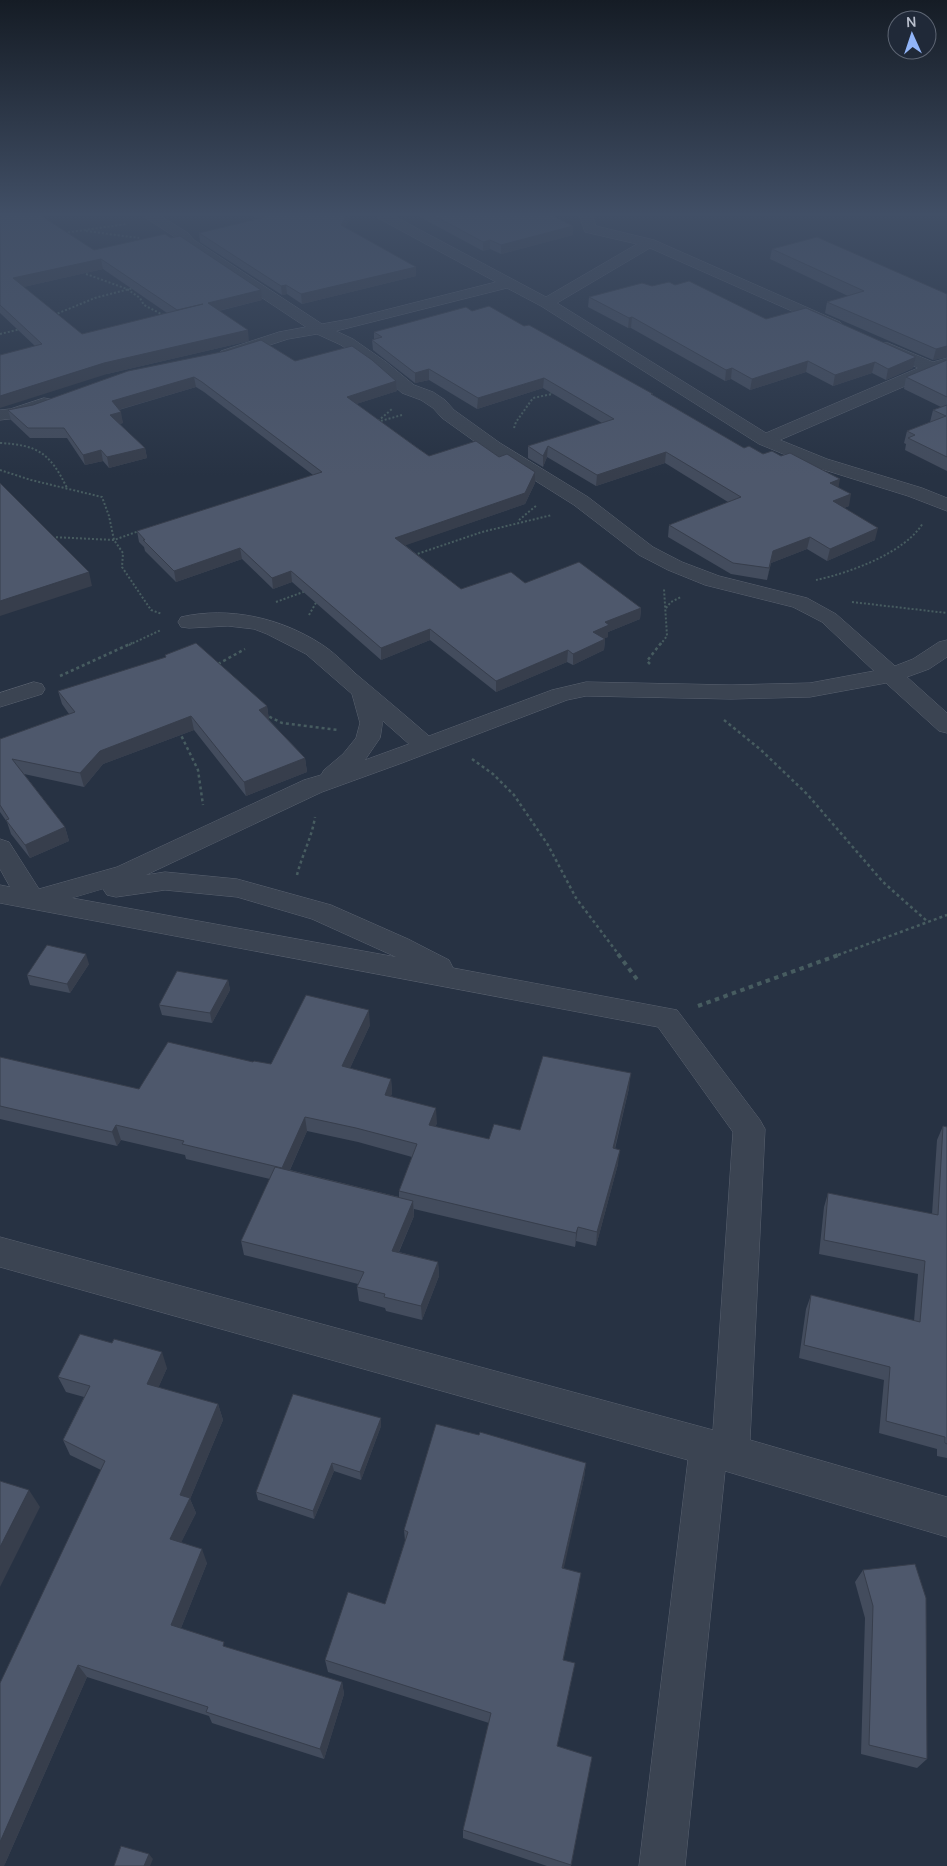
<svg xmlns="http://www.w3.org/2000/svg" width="947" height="1866" font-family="Manrope,sans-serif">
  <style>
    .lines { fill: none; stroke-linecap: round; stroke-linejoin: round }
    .minor-casing { stroke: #5a6270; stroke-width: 1 }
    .path-far2 { stroke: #475c60; stroke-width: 2; stroke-dasharray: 2 2; stroke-linecap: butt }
    .path-far1 { stroke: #475c60; stroke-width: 2.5; stroke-dasharray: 3 3; stroke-linecap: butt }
    .path { stroke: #475c60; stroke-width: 4; stroke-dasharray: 4.5 4.5; stroke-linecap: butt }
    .minor { fill: #3b4452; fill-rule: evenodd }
    .wall { fill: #434c5d; fill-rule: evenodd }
    .shaded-wall { fill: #373e4c }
    .building { fill: #4e586c; stroke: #373e4c; fill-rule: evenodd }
  </style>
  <rect width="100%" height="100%" fill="#273243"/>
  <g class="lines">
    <!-- minor casing -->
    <g class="minor-casing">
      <g id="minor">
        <path d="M145,215H159L188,233L194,240L322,324L350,319L496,282L378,218L377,215H392L546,297L637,244L585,232L579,215H592L596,226L654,240L840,322L843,325L840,328H830L650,248L557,303L766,433L918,368L876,349L874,346L876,343H888L933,362L947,358V368L780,440L827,459L922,488L947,498V511L908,496L815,467L759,444L541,306L507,288L336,331L353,339L386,362L414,385L433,392L445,400L454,410L500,443L588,497L653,547L682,562L719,576L807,598L836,614L895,666L913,659L939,642L947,640V657L929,669L907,677L947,713V733L939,731L886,683L810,697L731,699L586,696L567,700L402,763L322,792L146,875L165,872L237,879L331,905L408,939L449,960L453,968L677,1010L760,1120L765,1129L750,1440L947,1497V1537L725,1471L685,1866H639L688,1460L0,1267V1237L713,1430L733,1132L658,1027L0,903V885L10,887L0,869V839L9,842L39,889L117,867L304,780L321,775L324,770L343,754L356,738L360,723L352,694L306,654L267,634L254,629L228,626L189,628L181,627L178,622L181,617C229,606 281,618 321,644C334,652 345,664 356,674C381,695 405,715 429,736L552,690L586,682L731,685L810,683L874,671L822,622L793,607L705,585L668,570L639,555L574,505L488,451L442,418L433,408L421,400L402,393L374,368L341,345L317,334L288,339L227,359L221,357L219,354L221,351L279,332L306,327L184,246L178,239L146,218ZM383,721L409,744L365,760L380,738ZM103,889L107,895L116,897L165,890L237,897L312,919L396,957L72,898Z"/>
        <polygon points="44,398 50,399 52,403 50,407 18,418 0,420 0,410 10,409"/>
        <polygon points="34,682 42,684 45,689 42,694 0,707 0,693"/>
      </g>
    </g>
    <!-- path-far2 -->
    <g class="path-far2">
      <polyline points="86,231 139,238"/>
      <polyline points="64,233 127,224"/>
      <polyline points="86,274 127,289 140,298 144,305 165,316"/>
      <polyline points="54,315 95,298 133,288"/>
      <polyline points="0,334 21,329"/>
      <polyline points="378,421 392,409"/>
      <polyline points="377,422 402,415"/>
      <polyline points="514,428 516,422 533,398 552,394 551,390"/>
      <path d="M0,443C38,445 50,453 67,488"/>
      <polyline points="0,470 31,480 102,497 109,516 114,540 123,553 122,567 151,610 162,614"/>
      <polyline points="519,520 537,505"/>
      <polyline points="52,537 114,540 139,531"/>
      <polyline points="414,555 482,532 552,515"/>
      <path d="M816,580C849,573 905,553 923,523"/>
      <polyline points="276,602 306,591"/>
      <polyline points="852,602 947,613"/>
      <polyline points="666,608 671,602 681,597"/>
      <polyline points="309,615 317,601"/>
      <polyline points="129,645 161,630"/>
      <polyline points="660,645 667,636 664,589"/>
    </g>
    <!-- path-far1 -->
    <g class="path-far1">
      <polyline points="218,664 245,649"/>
      <polyline points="650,664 647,661 661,643"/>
      <polyline points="60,676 132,643"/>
      <polyline points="264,714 282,723 338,730"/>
      <polyline points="724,720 761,750 807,794 883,882 928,922"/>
      <polyline points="179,731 198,770 203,805"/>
      <polyline points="472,759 493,774 514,795 548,845 576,898 619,955"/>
      <path d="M297,875C302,855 312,837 315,817"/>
      <polyline points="838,955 947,915"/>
    </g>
    <!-- path -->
    <g class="path">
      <polyline points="618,954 639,982"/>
      <polyline points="698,1006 841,954"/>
    </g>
    <!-- minor -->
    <use href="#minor" class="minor"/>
  </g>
  <!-- wall -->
  <g class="wall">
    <path d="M0,215L94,250L262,300L219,311L249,341L107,374L35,346L0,313ZM103,269L167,313L82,334L23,287Z"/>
    <polygon points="250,215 352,215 345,227 416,267 416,276 302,304 287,294 282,295 200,242 199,233 258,219"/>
    <polygon points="416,215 551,215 573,235 501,254 490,249 483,251"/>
    <polygon points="817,237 947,357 933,360 825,313 827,302 848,296 770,259 772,249"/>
    <polygon points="675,285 766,319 916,357 913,368 886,380 872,373 833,386 806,372 750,390 731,379 725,381 631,328 628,328 588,307 589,297 652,286"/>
    <polygon points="472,311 524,326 653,395 744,448 763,454 838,487 849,506 844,508 875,540 827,561 807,549 771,563 767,580 731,574 668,537 669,525 728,502 665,463 596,486 547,457 543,467 528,458 528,446 602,423 543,388 477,409 429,380 415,383 373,350 372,340 374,339 374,332"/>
    <polygon points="947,360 947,471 905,450 906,444 904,443 907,431 930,422 933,410 941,407 904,389 906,377"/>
    <polygon points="295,361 396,381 397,391 356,404 429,456 499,457 535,472 535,483 525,504 405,545 461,589 525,583 641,608 640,619 608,632 608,637 604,638 605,639 604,650 573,665 567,662 496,692 430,640 381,660 292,582 273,589 242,559 176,582 145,551 144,547 139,542 137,531 313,475 204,392 196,387 119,410 123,423 119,424 145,448 147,458 109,468 103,461 85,465 67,438 30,438 11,420 8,410 33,405 128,371"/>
    <polygon points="58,691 267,706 269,720 305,758 307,772 246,796 194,730 103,764 84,787 24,774 65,827 69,841 30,858 11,834 7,822 0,812 0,739 69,714 62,704"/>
    <polygon points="89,964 70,993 30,985 27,975"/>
    <polygon points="228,980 230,990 212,1023 162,1015 159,1005"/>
    <path d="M370,1025L350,1068L391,1079L392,1093L391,1096L437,1123L435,1127L489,1139L520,1130L629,1088L615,1149L618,1164L596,1246L576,1241L575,1247L414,1209V1216L399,1252L438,1262L439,1276L422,1320L386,1311L385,1308L359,1301L357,1287L358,1284L244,1255L241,1241L270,1179L186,1159L185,1155L121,1140L117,1146L0,1119V1057L139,1089L253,1062L271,1064ZM307,1131L358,1142L412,1157L399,1191V1197L290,1170Z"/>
    <polygon points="943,1126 947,1127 947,1458 937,1456 937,1449 879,1433 884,1380 799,1358 806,1309 811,1295 914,1321 918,1274 819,1254 824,1207 828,1193 932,1214 937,1140"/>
    <polygon points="167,1368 158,1388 218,1404 223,1420 190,1499 196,1513 181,1542 207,1563 181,1628 226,1647 342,1682 344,1694 324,1759 212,1723 209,1716 87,1677 4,1866 101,1470 70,1455 63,1440 84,1397 66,1392 58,1377"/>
    <polygon points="381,1426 361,1480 334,1471 314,1519 258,1500 256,1492"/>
    <polygon points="586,1463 584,1478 563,1568 579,1586 563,1660 575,1663 557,1747 592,1757 571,1866 547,1866 463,1838 463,1830 489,1723 328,1672 325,1660 385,1604 405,1541 404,1530"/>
    <polygon points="863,1570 927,1759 917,1768 861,1754 865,1618 855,1582"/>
  </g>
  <!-- shaded-wall -->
  <g class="shaded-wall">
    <polygon points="347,215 352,215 342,234 341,225"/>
    <polygon points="573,226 573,235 501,254 501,245"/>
    <polygon points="490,240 490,249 483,251 483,242"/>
    <polygon points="101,259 103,269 15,289 13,278"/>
    <polygon points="416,267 416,276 302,304 301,294"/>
    <polygon points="286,285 287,294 282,295 281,286"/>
    <polygon points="261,290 262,300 209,313 208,303"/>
    <polygon points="632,317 631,328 628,328 629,318"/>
    <polygon points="248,330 249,341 107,374 0,408 0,396 104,363"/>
    <polygon points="947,346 947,357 933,360 936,349"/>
    <polygon points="916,357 913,368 886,380 888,369"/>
    <polygon points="808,361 806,372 750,390 752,379"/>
    <polygon points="875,362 872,373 833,386 835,375"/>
    <polygon points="732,368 731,379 725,381 726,370"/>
    <polygon points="429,369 429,380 415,383 415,373"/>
    <polygon points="194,377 196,387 114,411 112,401"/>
    <polygon points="544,378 543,388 477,409 478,398"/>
    <polygon points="396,381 397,391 347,407 347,397"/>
    <polygon points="121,412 123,423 112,426 110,415"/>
    <polygon points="548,446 547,457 543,467 543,456"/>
    <polygon points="145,448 147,458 109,468 107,457"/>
    <polygon points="101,450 103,461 85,465 83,455"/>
    <polygon points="666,452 665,463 596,486 597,475"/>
    <polygon points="535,472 535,483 525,504 395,549 395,538"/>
    <polygon points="840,479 838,490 830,483"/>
    <polygon points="851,494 849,506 831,513 833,501"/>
    <polygon points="878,528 875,540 827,561 830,549"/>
    <polygon points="810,537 807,549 771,563 767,580 773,551"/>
    <polygon points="240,548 242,559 176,582 174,571"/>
    <polygon points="291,571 292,582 273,589 272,578"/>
    <polygon points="89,572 92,586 0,616 0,601"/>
    <polygon points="641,608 640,619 608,632 608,637 592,643 593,632 605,622"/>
    <polygon points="430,629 430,640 381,660 381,648"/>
    <polygon points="605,639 604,650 573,665 573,654"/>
    <polygon points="568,650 567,662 496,692 496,681"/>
    <polygon points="267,706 269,720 259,710"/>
    <polygon points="191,716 194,730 103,764 84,787 80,773 100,751"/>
    <polygon points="305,758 307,772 246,796 244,782"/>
    <polygon points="65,827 69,841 30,858 25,845"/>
    <polygon points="86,954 89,964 70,993 67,984"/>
    <polygon points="228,980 230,990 212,1023 210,1013"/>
    <polygon points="369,1010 370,1025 344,1081 342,1066"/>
    <polygon points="631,1073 629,1088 611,1163 613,1148"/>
    <polygon points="391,1079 392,1093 386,1110 385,1095"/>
    <polygon points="436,1108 437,1123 430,1140 429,1125"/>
    <polygon points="305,1117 307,1131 284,1183 282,1168"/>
    <polygon points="116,1125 121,1140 117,1146 112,1132"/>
    <polygon points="620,1150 618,1164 596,1246 597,1232"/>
    <polygon points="413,1201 414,1216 393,1265 392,1251"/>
    <polygon points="578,1227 576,1241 575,1247 576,1233"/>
    <polygon points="438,1262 439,1276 422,1320 421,1306"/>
    <polygon points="162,1352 167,1368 153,1400 147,1384"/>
    <polygon points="218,1404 223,1420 190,1499 196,1513 176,1553 170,1539 180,1495"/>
    <polygon points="381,1418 381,1426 361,1480 360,1472"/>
    <polygon points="332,1463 334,1471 314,1519 313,1511"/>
    <polygon points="586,1463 584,1478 561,1581 562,1568"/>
    <polygon points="29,1490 40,1507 0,1587 0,1547"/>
    <polygon points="202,1549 207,1563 177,1638 171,1625"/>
    <polygon points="581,1573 579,1586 561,1672 563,1660"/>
    <polygon points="78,1665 87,1677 4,1866 0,1866 0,1842"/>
    <polygon points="342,1682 344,1694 324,1759 320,1749"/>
    <polygon points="149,1854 153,1859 150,1866 144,1866"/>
  </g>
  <!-- building -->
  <g class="building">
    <path d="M0,215H40L94,250L165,234L171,238L180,236L261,290L208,303L248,330L104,363L0,396V355L42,344L0,305ZM101,259L177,310L203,304L82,334L13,278Z"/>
    <polygon points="264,215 347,215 341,225 416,267 301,294 286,285 281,286 199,233 265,217 263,216 265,216"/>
    <polygon points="433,215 551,215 573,226 501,245 490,240 483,242"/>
    <polygon points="817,237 947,294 947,346 936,349 827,302 864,291 772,249"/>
    <polygon points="689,281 766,319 806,308 916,357 888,369 875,362 835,375 808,361 752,379 732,368 726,370 632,317 629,318 589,297 642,283 652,286 669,282 675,285"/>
    <polygon points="489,306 524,326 529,325 653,394 651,394 744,448 749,446 763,454 772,451 781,456 790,453 840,479 830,483 851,494 833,501 878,528 830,549 810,537 773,551 769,568 733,563 669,525 741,497 666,452 597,475 548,446 543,456 528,446 614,419 544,378 478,398 429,369 415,373 372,340 382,337 374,332 466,307 472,311"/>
    <polygon points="261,340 295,361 352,346 372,360 396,381 347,397 416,447 429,456 476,441 499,457 507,454 535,472 525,493 395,538 461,589 511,572 525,583 579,562 641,608 605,622 609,625 593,632 605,639 573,654 568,650 496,681 430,629 381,648 291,571 272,578 240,548 174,571 143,540 145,540 137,531 322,472 202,382 194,377 112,401 121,412 110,415 145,448 107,457 101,450 83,455 64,428 28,428 8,410 33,405 128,371 226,351"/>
    <polygon points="947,360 947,397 906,377"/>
    <polygon points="947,405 947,457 908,438 915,435 907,431 946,416 933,410"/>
    <polygon points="0,483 89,572 0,601"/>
    <polygon points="196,643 267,706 259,710 305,758 244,782 191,716 100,751 80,773 12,759 65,827 25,845 6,820 9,819 0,805 0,739 75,712 58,691 166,657 165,655"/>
    <polygon points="47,945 86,954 67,984 27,975"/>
    <polygon points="177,971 228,980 210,1013 159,1005"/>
    <polygon points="306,995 369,1010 342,1066 391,1079 385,1095 436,1108 429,1125 489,1139 494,1124 520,1130 543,1056 631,1073 613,1148 620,1150 597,1232 578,1227 576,1233 399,1191 417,1144 356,1128 305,1117 282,1168 182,1144 184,1141 116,1125 112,1132 0,1106 0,1057 139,1089 168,1042 253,1062 254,1061 271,1064"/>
    <polygon points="943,1126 947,1127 947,1444 945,1443 945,1437 886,1421 890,1367 804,1345 811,1295 920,1322 925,1261 824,1240 828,1193 938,1215"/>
    <polygon points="275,1167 413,1201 392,1251 438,1262 421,1306 384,1297 385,1294 357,1287 364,1272 241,1241"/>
    <polygon points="80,1334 112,1343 114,1339 162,1352 147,1384 218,1404 180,1495 190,1498 170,1539 202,1549 171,1625 224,1642 223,1646 342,1682 320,1749 206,1712 208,1707 78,1665 0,1842 0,1683 105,1461 63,1440 90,1386 58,1377"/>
    <polygon points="293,1394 381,1418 360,1472 332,1463 313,1511 256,1492"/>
    <polygon points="436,1424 479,1435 480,1432 586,1463 562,1568 581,1573 563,1660 575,1663 557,1746 592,1757 571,1865 463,1830 491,1713 325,1660 348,1592 385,1604 408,1532 404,1530"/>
    <polygon points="0,1481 29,1490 0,1547"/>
    <polygon points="915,1564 926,1598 927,1759 869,1745 873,1606 863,1570"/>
    <polygon points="121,1846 149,1854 144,1866 114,1866"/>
  </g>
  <!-- sky -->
  <linearGradient id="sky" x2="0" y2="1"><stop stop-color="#151c25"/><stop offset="0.45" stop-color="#414f66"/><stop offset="1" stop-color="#414f66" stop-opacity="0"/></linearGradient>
  <rect width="947" height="476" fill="url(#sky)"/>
  <!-- north arrow -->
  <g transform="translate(912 35) rotate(357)"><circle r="24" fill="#202938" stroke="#5d6573"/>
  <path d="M0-4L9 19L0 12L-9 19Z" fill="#92b5f8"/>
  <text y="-8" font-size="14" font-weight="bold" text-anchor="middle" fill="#b9bfcc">N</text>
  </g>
</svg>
